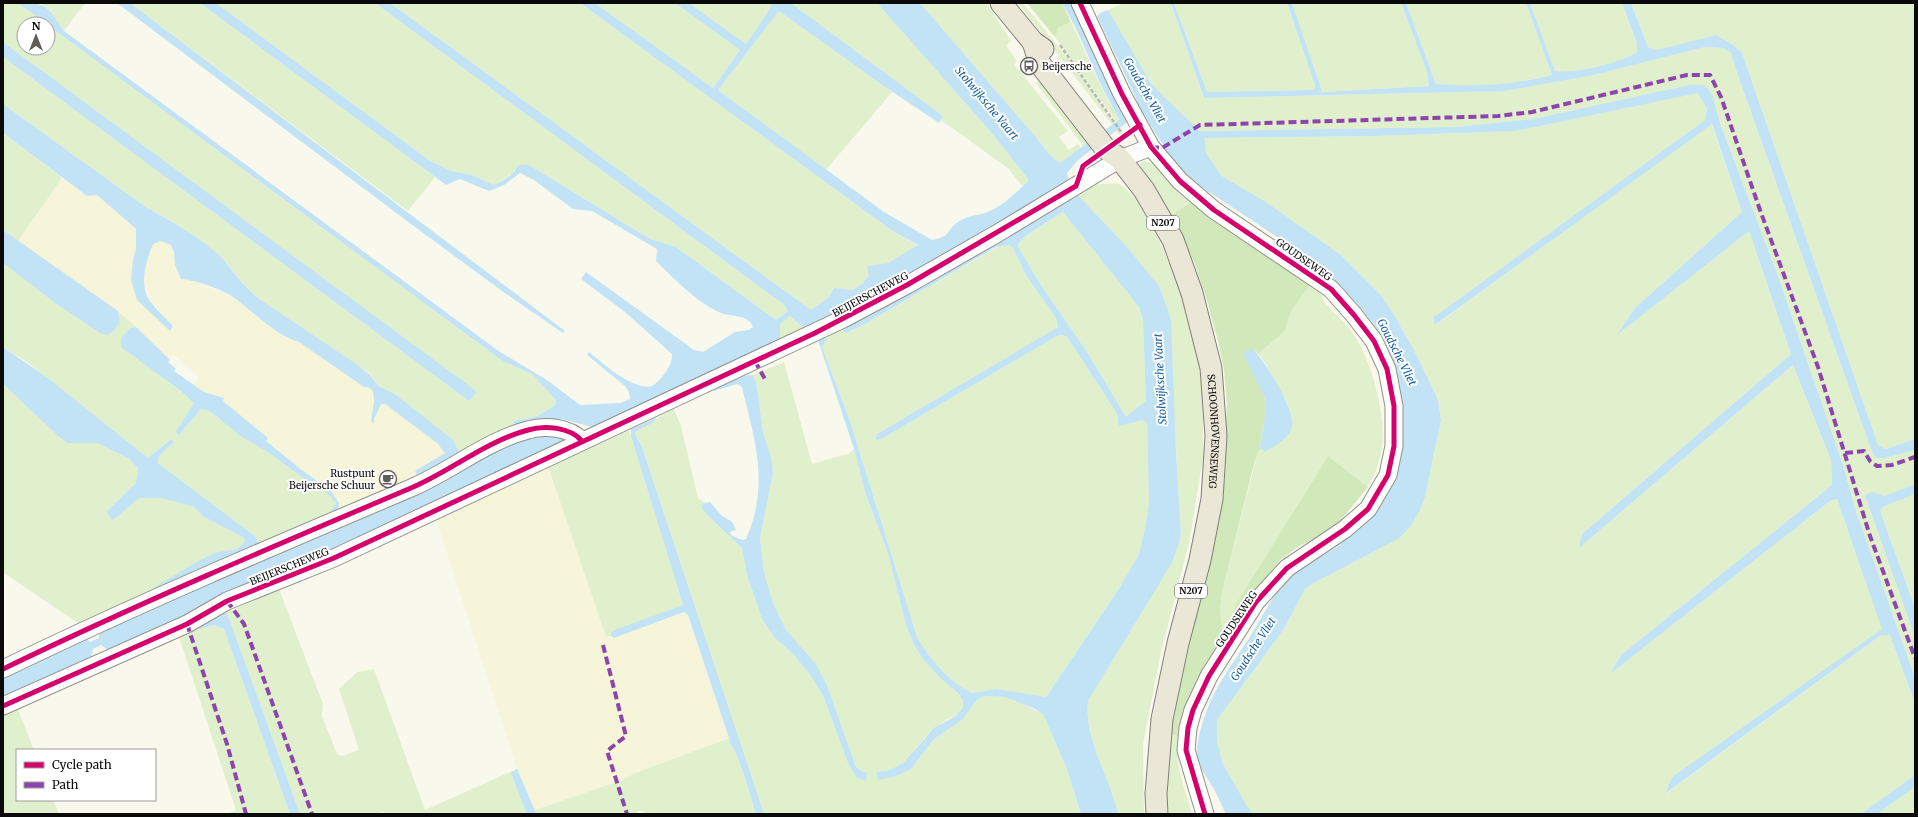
<svg xmlns="http://www.w3.org/2000/svg" width="1918" height="817" font-family="Merriweather,serif">
  <style>
    .farmland { fill: #f7f5d9 }
    .green { fill: #e1f0cc }
    .forest { fill: #d1e8ba }
    .water { fill: #c2e2f5; fill-rule: evenodd }
    .lines { fill: none; stroke-linecap: round; stroke-linejoin: round }
    .minor-casing { stroke: #92918c; stroke-width: 19 }
    .major-casing { stroke: #7f7e7a; stroke-width: 23 }
    .path { stroke: #b7b7b5; stroke-width: 2.5; stroke-dasharray: 4 2; stroke-linecap: butt }
    .minor { stroke: #fefefc; stroke-width: 17 }
    .major { stroke: #ebe7d6; stroke-width: 21 }
    .quiet { stroke: #8e44ad; stroke-width: 4; stroke-dasharray: 8 4; stroke-linecap: butt }
    .cycleway-casing { stroke: #fff; stroke-width: 8 }
    .cycleway { stroke: #d6006c; stroke-width: 5 }
    .labels { text-anchor: middle; stroke-width: 4; stroke-linejoin: round; paint-order: stroke }
    .shield { fill: #fff; stroke: #545454; stroke-width: 1 }
    .shield-label { font-size: 9px; font-weight: bold; fill: #0a0a0a }
    .poi-label { font-size: 10px; fill: #0a0a0a; stroke: #fff; text-anchor: start }
    .street-label { font-size: 10px; fill: #0a0a0a; stroke: #fff }
    .water-label { font-size: 11px; font-style: italic; fill: #125e9e; stroke: #fff }
  </style>
  <rect width="100%" height="100%" fill="#f9f8ed"/>
  <!-- farmland -->
  <g class="farmland">
    <polygon points="62,178 87,196 97,195 136,230 136,249 133,260 131,280 137,300 170,330 173,326 149,299 144,280 146,265 153,244 162,241 171,245 174,252 175,265 181,279 190,280 235,298 262,321 287,338 299,342 364,387 368,387 373,391 374,401 371,421 374,423 378,407 381,404 385,404 437,443 445,453 415,471 417,475 339,510 331,491 302,470 266,440 268,438 218,398 204,392 193,385 199,377 174,355 170,360 118,311 18,241"/>
    <polygon points="547,463 606,637 614,638 685,612 688,615 730,738 635,773 622,780 535,810 517,769 435,516"/>
  </g>
  <!-- green -->
  <g class="green">
    <path d="M3,3H18L46,24H24V48H48V25L504,362L532,374L556,400L555,405L536,417L513,421L533,422L459,452L452,440L395,394L378,386L370,374L355,363L258,298C243,285 233,268 218,255C198,238 171,219 147,208L3,104V57L469,401L477,392L3,42Z"/>
    <polygon points="40,3 85,3 64,31 50,10"/>
    <polygon points="130,3 200,3 435,177 408,211"/>
    <polygon points="216,3 375,3 783,304 788,311 776,320 676,247 650,239 529,165 514,170 513,173 494,185 472,175 451,171 429,160"/>
    <polygon points="390,3 580,3 891,230 918,246 888,263 868,266 869,275 862,284 853,290 834,288 828,298 811,310"/>
    <polygon points="595,3 675,3 740,50 713,88"/>
    <polygon points="689,3 768,3 772,6 746,44"/>
    <polygon points="791,3 877,3 990,131 1029,180 1022,186 1009,169 941,120 943,116"/>
    <polygon points="920,3 987,3 1011,41 1006,46 1017,61 1014,64 1068,131 1059,137 1069,150 1078,144 1081,148 1060,163 1050,155 1036,137"/>
    <polygon points="1018,3 1023,3 1075,67 1121,133 1120,135"/>
    <path d="M1124,3H1171L1204,98L1505,91L1594,75L1705,47L1723,48L1731,53L1735,67L1871,449L1885,458L1915,450V484L1885,496L1872,492L1866,495L1915,637V678L1856,511L1842,462L1778,276L1720,123L1712,94L1689,85L1533,119L1456,127L1200,131C1183,116 1163,101 1150,81C1134,59 1121,34 1108,10Z"/>
    <polygon points="1174,3 1287,3 1315,85 1315,90 1207,92"/>
    <polygon points="1292,3 1401,3 1427,72 1429,86 1321,92"/>
    <path d="M1406,3H1526L1552,75C1510,85 1478,87 1436,84Z"/>
    <path d="M1530,3H1622L1637,45V52C1618,64 1578,73 1555,71Z"/>
    <polygon points="1631,3 1915,3 1915,439 1886,449 1878,445 1742,53 1732,44 1716,35 1656,50 1648,47"/>
    <polygon points="779,11 892,92 826,170 718,90"/>
    <polygon points="1071,22 1108,101 1121,120 1117,122 1055,37 1058,28"/>
    <polygon points="1040,79 1092,140 1084,147 1036,83"/>
    <polygon points="1698,92 1707,108 1705,120 1433,319 1436,325 1711,123 1742,212 1635,308 1618,334 1749,231 1791,354 1582,534 1580,547 1793,365 1831,460 1832,485 1621,655 1611,673 1830,501 1837,499 1883,629 1672,777 1666,794 1881,635 1890,635 1915,703 1915,775 1861,814 1253,814 1246,804 1223,764 1217,741 1217,720 1284,629 1305,589 1312,584 1398,539 1420,510 1425,497 1441,420 1438,399 1413,348 1390,308 1380,294 1341,255 1266,202 1222,176 1206,153 1205,138 1374,136 1515,131"/>
    <polygon points="3,133 62,178 18,241 3,230"/>
    <polygon points="1144,161 1157,164 1194,200 1171,216 1142,168 1140,163"/>
    <path d="M1117,183L1125,188L1136,200L1160,242L1176,280L1188,314L1196,348L1202,378L1203,404V458L1189,543L1160,656L1143,745L1144,814H1118C1110,777 1084,740 1088,701L1172,563L1179,544L1181,533L1168,310L1159,286L1128,248L1076,193L1090,185Z"/>
    <polygon points="1063,212 1139,307 1143,321 1146,402 1126,417 1087,352 1041,285 1018,247 1018,244 1028,234"/>
    <path d="M1001,245H1009L1013,248L1026,275L1056,318L1058,327L877,434L875,438L877,440L883,438L1057,336L1062,335L1067,337L1116,412L1120,426L1142,420L1147,423L1149,501L1145,529L1139,554L1120,587L1046,697L997,689L972,693C949,682 929,658 917,637L850,421L822,347L826,340L825,337L841,329L846,333L867,323Z"/>
    <path d="M3,263L55,303L100,333L120,322L118,311L136,327L130,328L141,361L195,403L175,433L179,435L201,409L210,411L240,436L271,454L315,487L325,490L336,503C330,519 319,516 306,522L305,525L258,546L256,537L158,463L159,456L173,442L171,439L149,457L144,455L27,362L3,347Z"/>
    <path d="M1315,279C1318,286 1321,297 1326,304C1336,315 1348,325 1356,338C1373,366 1388,421 1381,453C1379,465 1374,476 1368,487L1328,456L1236,604L1224,640L1220,612L1222,592L1258,452L1262,448L1265,452L1288,436V404L1264,361L1258,354L1286,330C1288,310 1303,295 1315,279Z"/>
    <polygon points="790,316 804,328 780,344 780,323"/>
    <path d="M784,362L812,464L850,453L854,449L865,492L888,553L906,625L913,643L923,659L940,678L959,694L963,701V707L956,716L946,720L926,736L904,762L890,770L876,772L911,769L934,739L962,720L977,700L984,696L1005,697L1017,701L1043,714L1067,769L1081,814H764L642,447L635,434C638,428 666,413 674,409L681,426L698,498L705,503L702,507L707,515L742,548L747,575L762,619L774,637L794,655L811,676L824,698L848,763L856,777L863,772L856,767L827,685L786,630L773,603L764,572L760,538L773,473L771,457L763,432L757,386L753,375Z"/>
    <polygon points="3,384 57,435 67,443 97,443 128,458 138,468 136,483 106,512 117,517 139,498 162,498 194,507 204,517 244,538 245,541 237,549 217,552 153,591 79,624 3,572"/>
    <polygon points="628,431 630,432 683,605 611,633 611,636 606,637 547,463 577,454"/>
    <polygon points="1915,494 1915,608 1880,511 1885,506"/>
    <path d="M279,589L323,704L322,716L337,754L342,756L359,750L339,689L357,672L374,669L425,810L517,769L535,810L622,780L635,773L730,738V744C738,750 752,801 756,814H645L643,811H638L635,814H384L383,811L379,814H300L229,618L226,613Z"/>
    <polygon points="200,625 200,628 214,625 224,629 290,814 227,814 236,810 178,634"/>
    <polygon points="17,707 34,750 17,750 17,800 53,800 59,814 3,814 3,713"/>
    <path d="M1169,734L1178,736C1174,763 1185,789 1192,814H1167L1165,793Z"/>
    <polygon points="1915,787 1915,814 1877,814"/>
  </g>
  <!-- forest -->
  <g class="forest">
    <polygon points="1027,3 1062,3 1071,22 1058,28 1055,37"/>
    <path d="M1194,200L1315,279C1303,295 1288,310 1286,330L1258,354L1254,350L1247,361C1255,376 1267,393 1266,410C1265,422 1261,434 1260,447L1262,448L1258,452L1254,464L1222,592L1220,612L1224,638L1236,604L1328,456L1368,487L1341,520L1327,533L1301,545L1281,559L1249,600L1191,692L1178,736L1169,734L1225,439L1227,404L1224,369L1218,341L1206,297L1194,262L1171,216Z"/>
  </g>
  <!-- water -->
  <g class="water">
    <path d="M18,3C49,3 47,6 64,31L500,352L547,380L580,405L620,403L630,399L629,392L625,386L587,355L589,352C604,364 633,391 652,386C655,385 659,380 661,378C668,370 672,364 672,354L625,312L581,279L586,272L694,350L703,352L735,332L749,330L753,327C748,314 732,317 721,313C698,303 674,279 656,261L657,249L592,211L573,209L534,180L520,173L504,185L489,191L460,179L446,185L200,3H216L429,160L451,171L472,175L494,185C500,182 506,179 511,175C518,168 516,163 529,165L650,239L676,247L776,320L788,311L783,304L375,3H390L811,310L828,298L834,288L853,290L862,284L869,275L867,266L888,263L918,245L891,230L580,3H595L713,88L740,50L675,3H689L746,44L772,6L768,3H791L943,116L939,123L885,87L779,11L718,90L884,212L932,240C953,236 946,229 961,220C969,215 976,216 985,213C1001,208 1017,192 1029,180L990,131L877,3H920L1036,137L1050,155L1060,163L1120,119C1096,83 1085,40 1062,3H1070L1115,100L1125,116L1130,120L1078,160L1067,173L1070,184L1076,193L1128,248L1159,286L1168,310L1171,322L1176,451L1181,533L1179,544L1172,563L1088,701C1084,740 1110,777 1118,814H1081L1067,769L1043,714L1033,708L1005,697L984,696L977,700L962,720L934,739L911,769L896,776L878,780L876,772L890,770L904,762L934,728L956,716L963,707V701L959,694L940,678L923,659L913,643L906,625L888,553L865,492L854,449L818,340L825,337L826,340L822,347L850,421L917,637C929,658 949,682 972,693L997,689L1046,697L1120,587L1139,554L1145,529L1149,501L1147,423L1142,420L1120,426L1118,424V417L1116,412L1067,337L1062,335L1057,336L883,438L877,440L875,438L877,434L1058,327L1056,318L1026,275L1013,248L1009,245L996,247L867,323L846,333L841,329L1041,218L1056,205L1050,195C968,240 890,291 804,328L790,316L780,324V344L607,422L592,427L562,419L515,425L513,421L536,417L555,405L556,400L532,374L504,362ZM1063,212L1139,307L1143,321L1146,401L1126,417L1087,352L1041,285L1018,247V244L1028,234Z"/>
    <polygon points="117,3 130,3 565,331 563,333 502,291 407,221"/>
    <path d="M1171,3H1174L1207,92L1315,90V85L1287,3H1292L1322,92L1429,86L1427,72L1401,3H1406L1436,84C1477,87 1512,85 1552,75L1526,3H1530L1555,71C1578,73 1618,64 1637,52V44L1622,3H1631L1648,47L1656,50L1716,35L1732,44L1742,53L1878,445L1886,449L1915,439V450L1885,458H1876L1871,449L1735,67L1731,53L1723,48L1705,47L1594,75L1505,91L1204,98Z"/>
    <path d="M1108,10L1150,82L1164,97L1200,131L1456,127L1533,119L1689,85H1704L1712,94L1720,123L1778,276L1842,462L1856,511L1915,678V703L1890,635H1881L1665,794L1672,777L1882,629L1837,499L1830,501L1610,674L1621,655L1832,485L1831,460L1793,365L1579,548L1582,534L1791,354L1749,231L1617,335L1635,308L1742,212L1712,124L1435,325L1433,318L1705,120L1707,108L1698,93L1515,131L1374,136L1205,138L1206,153L1222,176L1266,202L1341,255L1380,294L1390,308L1413,348L1438,399L1441,420L1425,497L1420,510L1410,527L1398,539L1312,584L1305,589L1284,629L1217,720V741L1223,764L1246,804L1253,814H1226C1222,806 1218,797 1214,789C1207,777 1198,767 1197,753C1197,737 1204,717 1210,702C1221,679 1236,658 1250,637C1262,617 1280,582 1298,568C1307,561 1320,557 1330,551C1339,546 1348,538 1355,531C1387,501 1404,469 1403,425C1403,400 1400,374 1389,351C1358,282 1262,228 1200,186L1185,174L1172,159L1146,118L1140,113L1136,98L1097,16L1102,12Z"/>
    <polygon points="3,42 471,387 477,392 469,401 3,57"/>
    <path d="M3,104L147,208C166,217 206,242 221,257C233,271 244,286 258,298L355,363L370,375L378,386L395,394L453,440L459,452L417,475L415,471L445,453L437,443L385,404H381L374,419V424L371,421L374,401L373,391L368,387H364L299,342C274,334 257,315 236,299C225,290 195,280 181,279L175,265L174,252L171,245L161,241L153,244C146,261 140,281 148,298C154,308 166,318 173,326L170,331L137,300L131,280L133,260L136,249V229L97,195L87,196L3,133Z"/>
    <polygon points="3,230 118,311 120,322 114,331 107,335 100,333 55,303 3,263"/>
    <polygon points="136,327 170,360 168,362 176,369 174,371 204,392 224,398 223,401 268,438 266,441 302,470 331,491 339,503 338,512 305,525 306,522 329,514 336,503 325,491 315,487 271,454 240,436 210,411 201,409 179,435 175,433 194,403 178,389 121,347 121,338 130,328"/>
    <polygon points="3,347 48,378 144,455 149,457 171,439 174,442 159,456 158,463 256,537 258,546 153,591 153,588 200,560 217,552 237,549 245,541 244,538 204,517 194,507 162,498 139,498 117,517 112,520 106,512 136,483 138,468 128,458 97,443 67,443 57,435 3,384"/>
    <path d="M1254,350C1266,364 1299,412 1291,430C1287,440 1274,446 1265,452L1260,447L1266,410L1265,398L1244,355L1245,351Z"/>
    <path d="M753,375L757,386L763,432L771,457L773,473L760,538L764,572L773,603L786,630L815,663L827,685L856,767L863,772L867,773L866,781L856,777L848,763L824,698L811,676L794,655L774,637L762,619L747,575L742,548L707,515L701,507L705,503L710,502L721,515L732,522L736,530L730,532L731,535L742,540L746,539C770,484 755,442 742,387L737,384L714,391L713,387L741,376Z"/>
    <path d="M656,418C654,426 639,426 635,434L642,447L764,814H756C752,801 738,750 730,744L729,738L688,615L684,612L614,638L611,636V633L615,630L683,605L631,436V429Z"/>
    <polygon points="541,432 564,437 566,443 108,650 101,645 93,649 91,657 3,696 3,672 84,637 90,642 99,638 99,630 309,540 376,513 524,437"/>
    <polygon points="1915,484 1915,494 1885,506 1880,511 1915,608 1915,637 1865,495 1872,492 1885,496"/>
    <polygon points="226,613 229,618 300,814 290,814 224,629 214,625 200,629 200,625"/>
    <polygon points="517,769 536,814 527,814 511,773"/>
    <polygon points="1915,775 1915,787 1877,814 1861,814"/>
  </g>
  <g class="lines">
    <!-- minor casing -->
    <g class="minor-casing">
      <g id="minor">
        <polyline points="1080,3 1122,94 1151,147 1180,181 1214,210 1331,289 1354,315 1374,341 1387,369 1394,406 1394,446 1388,475 1368,509 1345,529 1287,568 1256,602 1209,676 1193,710 1188,728 1186,750 1205,814"/>
        <path d="M3,669C137,604 274,546 411,488C451,471 486,441 528,430C545,425 570,427 582,441"/>
        <polyline points="3,706 187,624 227,601 334,558 843,319 907,285 998,233 1120,159 1151,147"/>
      </g>
    </g>
    <!-- major casing -->
    <g class="major-casing">
      <g id="major">
        <polyline points="1001,3 1033,42 1043,49"/>
        <path id="s1" d="M1033,42L1040,64L1105,148L1120,159L1144,190L1173,240L1192,293L1211,368L1216,436L1212,499L1200,560L1178,643L1162,719L1156,794L1157,814"/>
      </g>
    </g>
    <!-- path -->
    <polyline class="path" points="1060,45 1124,136"/>
    <!-- minor -->
    <use href="#minor" class="minor"/>
    <!-- major -->
    <use href="#major" class="major"/>
    <!-- quiet -->
    <g class="quiet">
      <polyline points="1151,147 1162,148 1200,125 1498,116 1532,112 1687,75 1710,75 1721,97 1760,210 1818,367 1870,536 1915,658"/>
      <polyline points="755,361 766,381"/>
      <polyline points="1845,453 1864,451 1870,461 1877,466 1892,465 1915,457"/>
      <polyline points="227,601 244,624 312,814"/>
      <polyline points="187,624 227,744 246,814"/>
      <polyline points="603,645 626,736 607,751 627,814"/>
    </g>
    <!-- cycleway casing -->
    <g class="cycleway-casing">
      <g id="cycleway">
        <polyline points="1080,3 1122,94 1151,147 1180,181 1214,210 1331,289 1354,315 1374,341 1387,369 1394,406 1394,446 1388,475 1368,509 1345,529 1287,568 1256,602 1209,676 1193,710 1188,728 1186,750 1205,814"/>
        <path d="M3,669C137,604 274,546 411,488C451,471 486,441 528,430C545,425 570,427 582,441"/>
        <polyline points="3,706 187,624 227,601 334,558 815,333 907,285 1076,186 1083,166 1140,125"/>
      </g>
    </g>
    <!-- cycleway -->
    <use href="#cycleway" class="cycleway"/>
  </g>
  <!-- icons -->
  <defs>
    <g id="bus-ring" transform="scale(0.9)"><circle r="9.5" fill="#fff" stroke="#5e5d59" stroke-width="1.5"/><path d="M-5-6H5V4H4V6H2V4H-2V6H-4V4H-5ZM-3.5-4V0h7V-4ZM-3.5 1.2v1.5H-2V1.2ZM2 1.2v1.5H3.5V1.2Z" fill="#5e5d59"/></g>
    <g id="cafe-ring" transform="scale(0.9)"><circle r="9.5" fill="#fff" stroke="#5e5d59" stroke-width="1.5"/><path d="M-5.5-4.5H6V0H3Q3 3.5 0 3.5H-2.5Q-5.5 3.5-5.5 0ZM3-3.2v2h1.7v-2ZM-6 4.5H4V6H-6Z" fill="#5e5d59"/></g>
  </defs>
  <g fill-rule="evenodd">
    <use href="#bus-ring" x="1029" y="66"/>
    <use href="#cafe-ring" x="388" y="479"/>
  </g>
  <g class="labels">
    <!-- shield labels -->
    <g class="shield">
      <rect x="1147" y="216" width="32" height="14" rx="3"/>
      <rect x="1175" y="584" width="32" height="14" rx="3"/>
    </g>
    <g class="shield-label">
      <text x="1163" y="226">N207</text>
      <text x="1191" y="594">N207</text>
    </g>
    <!-- poi labels -->
    <g class="poi-label">
      <text x="1042" y="70">Beijersche</text>
      <text x="375" y="477" text-anchor="end">Rustpunt<tspan x="375" dy="12">Beijersche Schuur</tspan></text>
    </g>
    <!-- street labels -->
    <g class="street-label">
      <text transform="translate(1304 259) rotate(35)" y="4">GOUDSEWEG</text>
      <text transform="translate(870 294) rotate(-28)" y="4">BEIJERSCHEWEG</text>
      <text dy="4" stroke="none"><textPath href="#s1" startOffset="442">SCHOONHOVENSEWEG</textPath></text>
      <text transform="translate(289 566) rotate(-22)" y="4">BEIJERSCHEWEG</text>
      <text transform="translate(1236 619) rotate(-56)" y="4">GOUDSEWEG</text>
    </g>
    <!-- water labels -->
    <g class="water-label">
      <text transform="translate(1145 90) rotate(60)" y="4">Goudsche Vliet</text>
      <text transform="translate(987 103) rotate(50)" y="4">Stolwijksche Vaart</text>
      <text transform="translate(1397 352) rotate(63)" y="4">Goudsche Vliet</text>
      <text transform="translate(1160 379) rotate(-93)" y="4">Stolwijksche Vaart</text>
      <text transform="translate(1253 649) rotate(-57)" y="4">Goudsche Vliet</text>
    </g>
  </g>
  <!-- border -->
  <rect width="1918" height="817" fill="none" stroke="#0a0a0a" stroke-width="8"/>
  <!-- legend -->
  <rect x="16" y="749" width="140" height="52" fill="#ffffff" stroke="#9d9d9d"/>
  <rect x="24" y="762" width="20" height="6" fill="#d6006c" stroke="#9d9d9d"/>
  <text x="52" y="769" font-size="12" fill="#0a0a0a">Cycle path</text>
  <rect x="24" y="782" width="20" height="6" fill="#8e44ad" stroke="#9d9d9d"/>
  <text x="52" y="789" font-size="12" fill="#0a0a0a">Path</text>
  <!-- north arrow -->
  <g transform="translate(36 36)"><circle r="19" fill="#ffffff" stroke="#9d9d9d"/>
  <path d="M0-3L7 15L0 10L-7 15Z" fill="#5e5d59"/>
  <text y="-6" font-size="11" font-weight="bold" text-anchor="middle" fill="#0a0a0a">N</text>
  </g>
</svg>
